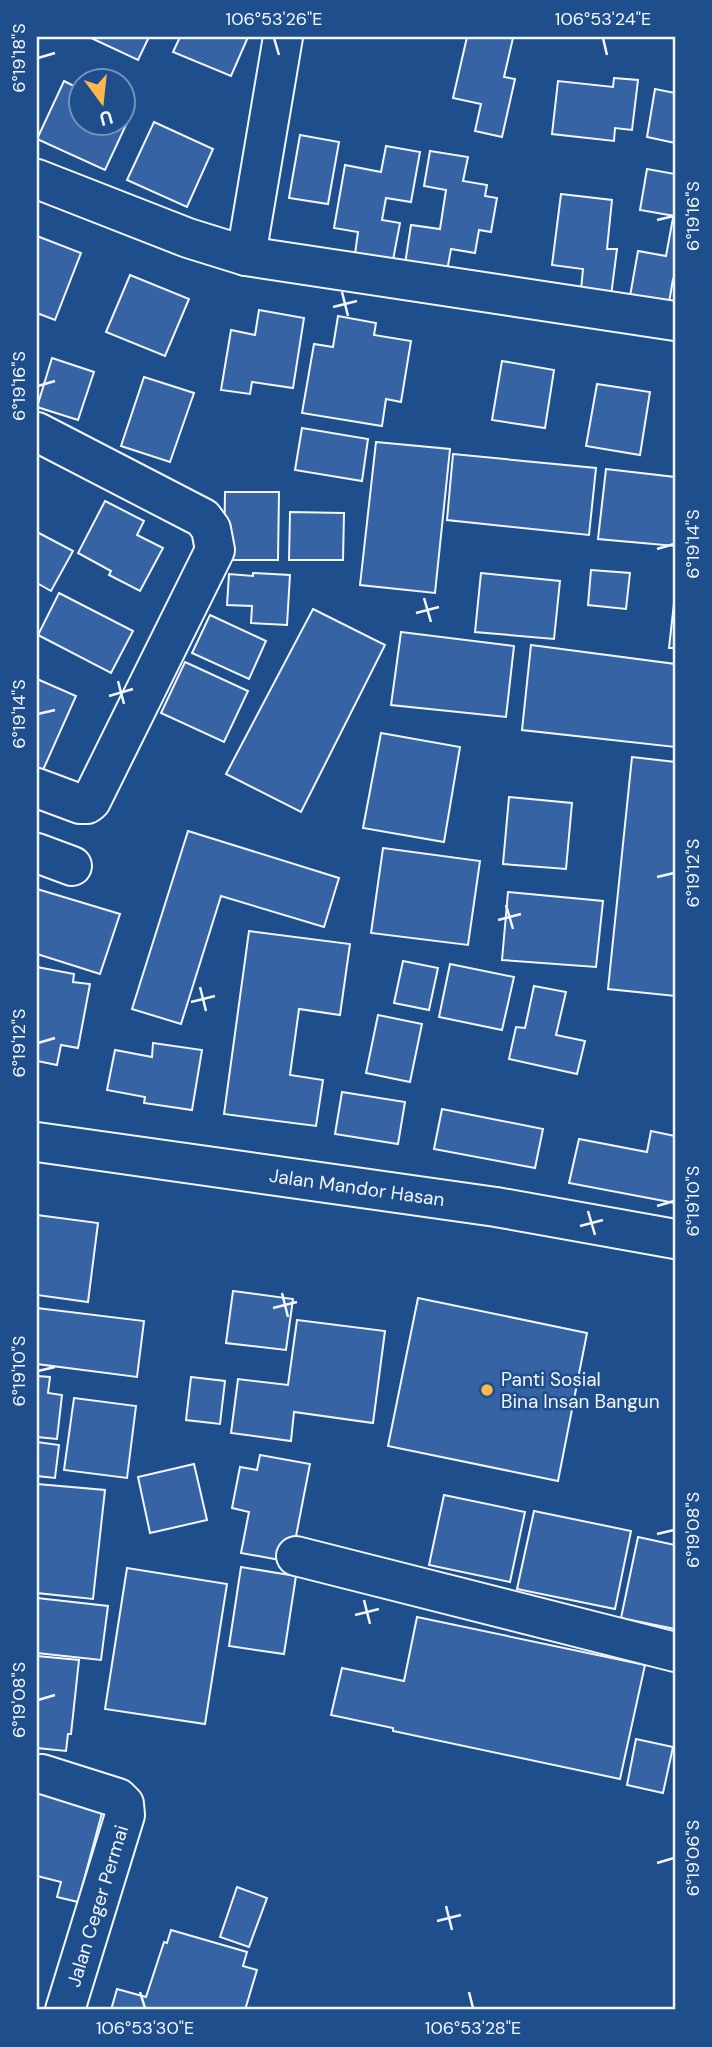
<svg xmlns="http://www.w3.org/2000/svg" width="712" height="2047" font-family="'DM Sans',sans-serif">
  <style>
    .building { fill: #3563a3; stroke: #f2f6ff; stroke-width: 2 }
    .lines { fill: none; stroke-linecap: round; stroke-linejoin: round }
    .minor-casing { stroke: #f2f6ff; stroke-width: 42 }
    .minor { stroke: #1f4e8c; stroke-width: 38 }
    .ticks { fill: none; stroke: #f2f6ff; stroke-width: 2.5 }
    .poi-dot { fill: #ffb74d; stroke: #1f4e8c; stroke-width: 2.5 }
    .labels { text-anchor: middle; stroke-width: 5; stroke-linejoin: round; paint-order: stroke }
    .street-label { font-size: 19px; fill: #f2f6ff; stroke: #1f4e8c }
    .poi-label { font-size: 19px; fill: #f2f6ff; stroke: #1f4e8c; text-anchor: start }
    .neatline { fill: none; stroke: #f2f6ff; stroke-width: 2.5 }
    .ticks-label { font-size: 18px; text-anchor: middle; fill: #f2f6ff }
  </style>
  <rect width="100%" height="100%" fill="#1f4e8c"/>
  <!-- building -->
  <g class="building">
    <polygon points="89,37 149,37 138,60"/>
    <polygon points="180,37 248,37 231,76 173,52"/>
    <polygon points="467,37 513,38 504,77 515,79 502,137 475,131 481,104 453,98"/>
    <polygon points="614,78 638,80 632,130 615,128 614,141 552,134 558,81 613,87"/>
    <polygon points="64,81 80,89 80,122 122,122 122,108 132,112 105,170 37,139"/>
    <polygon points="655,89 675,93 675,143 647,137"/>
    <polygon points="154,122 213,149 187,207 127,180"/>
    <polygon points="300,135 339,142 328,204 289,198"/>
    <polygon points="386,146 420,152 411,202 386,198 382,220 400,223 393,260 355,254 358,232 334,228 345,165 381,172"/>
    <polygon points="430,151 468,157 463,181 487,185 485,196 497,198 491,232 479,230 475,253 451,249 447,271 405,264 411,225 440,229 446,190 424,186"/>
    <polygon points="647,169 675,174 675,216 640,210"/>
    <polygon points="561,194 612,200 607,249 617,249 610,304 580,300 583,269 552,265"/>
    <polygon points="673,218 675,218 675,280 673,279 668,309 629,302 638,251 666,256"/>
    <polygon points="37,236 81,253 55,320 37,313"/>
    <polygon points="130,275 189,299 165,356 106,332"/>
    <polygon points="259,310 304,318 293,388 252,382 250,394 221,390 231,330 255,335"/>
    <polygon points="338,316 376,323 374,335 411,341 401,402 386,399 382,426 302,413 314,344 333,347"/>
    <polygon points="52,358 94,372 78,420 37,407"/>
    <polygon points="502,361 554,370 545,428 492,420"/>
    <polygon points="144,377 194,393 170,462 121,446"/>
    <polygon points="597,384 650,392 640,455 586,446"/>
    <polygon points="302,428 368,439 362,481 295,470"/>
    <polygon points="376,442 450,449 435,593 360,585"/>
    <polygon points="453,454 596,468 589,535 447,520"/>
    <polygon points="606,469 675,477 675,546 598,539"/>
    <polygon points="225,492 279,492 278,560 224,560"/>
    <polygon points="105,501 144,521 137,535 163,548 140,591 109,575 111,571 78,553"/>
    <polygon points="290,512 344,513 343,560 289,560"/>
    <polygon points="37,532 73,551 51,591 37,583"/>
    <polygon points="591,570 630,573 626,609 588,605"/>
    <polygon points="253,573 290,575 287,625 251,623 252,606 227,605 229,574 253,576"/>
    <polygon points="481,573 560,581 554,639 475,632"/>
    <polygon points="59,593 133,631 111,673 38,635"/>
    <polygon points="675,594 675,648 669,648"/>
    <polygon points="313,609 385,645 301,812 226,774"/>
    <polygon points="210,615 266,641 249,679 192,653"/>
    <polygon points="401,632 514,646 506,717 391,705"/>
    <polygon points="531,645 675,664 675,747 522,730"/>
    <polygon points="185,662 248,691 224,742 161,713"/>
    <polygon points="37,679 76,696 43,770 37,767"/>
    <polygon points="381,733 460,747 444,842 363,828"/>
    <polygon points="632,757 675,762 675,996 608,989"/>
    <polygon points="509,797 572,803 566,869 503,864"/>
    <polygon points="188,831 339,878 324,927 221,896 181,1024 132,1009"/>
    <polygon points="383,848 480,861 468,945 371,933"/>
    <polygon points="37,889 120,914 100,974 37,954"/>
    <polygon points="508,892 603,901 596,967 502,960"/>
    <polygon points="249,931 350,944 340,1015 299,1009 290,1075 323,1080 316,1126 224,1114"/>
    <polygon points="403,961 438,968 429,1010 394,1003"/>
    <polygon points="450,964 514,977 502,1030 439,1017"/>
    <polygon points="37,967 74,974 73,982 90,984 78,1048 61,1045 57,1065 37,1061"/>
    <polygon points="534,986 566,992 556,1035 585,1041 577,1074 509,1059 516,1027 525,1028"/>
    <polygon points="378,1015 422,1024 410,1082 366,1073"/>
    <polygon points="153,1043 202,1050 192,1110 144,1103 145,1097 107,1090 115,1050 152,1057"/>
    <polygon points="342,1092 405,1102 398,1144 335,1134"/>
    <polygon points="442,1109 543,1129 535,1168 434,1149"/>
    <polygon points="651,1131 675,1136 675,1203 569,1183 579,1139 647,1152"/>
    <polygon points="37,1215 98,1223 88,1302 37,1295"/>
    <polygon points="233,1291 293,1299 286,1350 226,1343"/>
    <polygon points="418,1298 587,1333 558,1481 388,1446"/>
    <polygon points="37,1308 144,1321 137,1377 37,1364"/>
    <polygon points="297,1320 385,1331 373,1423 294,1412 291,1441 231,1433 238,1379 288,1385"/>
    <polygon points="37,1376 50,1377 48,1393 62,1395 57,1439 37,1437"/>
    <polygon points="191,1377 225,1381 220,1424 186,1420"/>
    <polygon points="74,1398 136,1406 127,1478 64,1470"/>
    <polygon points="37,1442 59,1445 55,1478 37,1476"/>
    <polygon points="260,1455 310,1464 291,1562 241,1553 249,1512 232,1508 240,1467 257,1470"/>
    <polygon points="194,1464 207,1520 150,1533 138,1477"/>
    <polygon points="37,1484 105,1490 93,1599 37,1593"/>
    <polygon points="444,1495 525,1512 510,1582 429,1565"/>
    <polygon points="534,1511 631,1531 615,1609 517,1589"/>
    <polygon points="638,1537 675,1545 675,1629 621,1618"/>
    <polygon points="241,1567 296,1576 284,1654 229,1646"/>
    <polygon points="127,1568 227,1584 205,1724 105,1709"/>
    <polygon points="37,1598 108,1606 101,1660 37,1653"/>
    <polygon points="417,1617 645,1665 620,1779 393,1731 393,1728 331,1715 342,1668 404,1681"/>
    <polygon points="37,1656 79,1660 71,1734 68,1734 66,1751 37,1748"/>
    <polygon points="636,1739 673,1747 663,1793 627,1785"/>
    <polygon points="37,1786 105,1802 78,1902 57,1897 61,1882 37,1876"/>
    <polygon points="237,1887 267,1898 249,1947 220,1937"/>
    <polygon points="171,1930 247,1952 243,1966 257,1970 245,2010 111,2010 117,1989 146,1997 164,1942 167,1943"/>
  </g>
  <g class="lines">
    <!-- minor casing -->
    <g class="minor-casing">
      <g id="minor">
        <polyline points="37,179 188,238 246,256 675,321"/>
        <polyline points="246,256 283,37"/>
        <polyline points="37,432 203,518 211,529 215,550 91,801 87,804 80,804 37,788"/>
        <polyline points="37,853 72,866"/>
        <polyline points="37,1142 496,1207 675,1239"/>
        <polyline points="296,1556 675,1652"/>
        <polyline points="42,1774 118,1798 124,1804 125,1815 65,2010"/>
      </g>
    </g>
    <!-- minor -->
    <use href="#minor" class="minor"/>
  </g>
  <!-- ticks -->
  <path class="ticks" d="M274,38L279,55M603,38L607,55M38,58L55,53M657,220L674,216M342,292L348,316M333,307L357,301M38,386L55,381M657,549L674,544M424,598L431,622M416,613L439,607M118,681L124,704M109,696L133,689M38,714L55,710M657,877L674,873M506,905L513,929M498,920L521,914M200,987L206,1011M191,1002L215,996M38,1043L55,1038M657,1206L674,1201M588,1211L595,1235M580,1226L603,1220M282,1293L288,1317M273,1308L297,1302M38,1371L55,1367M657,1534L674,1530M364,1600L370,1624M355,1615L379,1609M38,1700L55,1695M657,1863L674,1858M446,1906L452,1930M437,1921L461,1915M140,1992L145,2008M469,1992L473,2008"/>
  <!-- markers -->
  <circle class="poi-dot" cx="487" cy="1390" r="7"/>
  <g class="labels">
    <!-- street labels -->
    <g class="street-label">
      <text transform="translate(357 1187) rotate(8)" y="7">Jalan Mandor Hasan</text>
      <text transform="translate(97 1906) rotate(-73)" y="7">Jalan Ceger Permai</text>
    </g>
    <!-- poi labels -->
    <g class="poi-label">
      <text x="501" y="1386">Panti Sosial<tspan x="501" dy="22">Bina Insan Bangun</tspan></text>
    </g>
  </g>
  <!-- border -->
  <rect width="712" height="2047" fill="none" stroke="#1f4e8c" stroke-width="77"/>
  <!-- north arrow -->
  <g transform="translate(102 102) rotate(165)"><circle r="33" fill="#1f4e8c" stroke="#7391ba" stroke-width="2"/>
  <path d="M0-5L12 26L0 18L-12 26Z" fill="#ffb74d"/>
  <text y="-10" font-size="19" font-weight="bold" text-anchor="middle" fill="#f2f6ff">U</text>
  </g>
  <rect x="38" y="38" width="636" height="1970" class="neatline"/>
  <g class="ticks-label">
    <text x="274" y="25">106°53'26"E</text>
    <text x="603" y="25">106°53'24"E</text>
    <text transform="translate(19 58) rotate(-90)" y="6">6°19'18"S</text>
    <text transform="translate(693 216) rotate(-90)" y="6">6°19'16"S</text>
    <text transform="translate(19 386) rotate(-90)" y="6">6°19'16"S</text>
    <text transform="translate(693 544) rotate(-90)" y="6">6°19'14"S</text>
    <text transform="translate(19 714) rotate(-90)" y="6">6°19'14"S</text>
    <text transform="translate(693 873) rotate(-90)" y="6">6°19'12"S</text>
    <text transform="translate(19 1043) rotate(-90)" y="6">6°19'12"S</text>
    <text transform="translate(693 1201) rotate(-90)" y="6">6°19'10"S</text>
    <text transform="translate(19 1371) rotate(-90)" y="6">6°19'10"S</text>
    <text transform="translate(693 1530) rotate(-90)" y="6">6°19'08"S</text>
    <text transform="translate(19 1700) rotate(-90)" y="6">6°19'08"S</text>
    <text transform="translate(693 1858) rotate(-90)" y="6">6°19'06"S</text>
    <text x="145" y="2034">106°53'30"E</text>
    <text x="473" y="2034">106°53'28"E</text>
  </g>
</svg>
